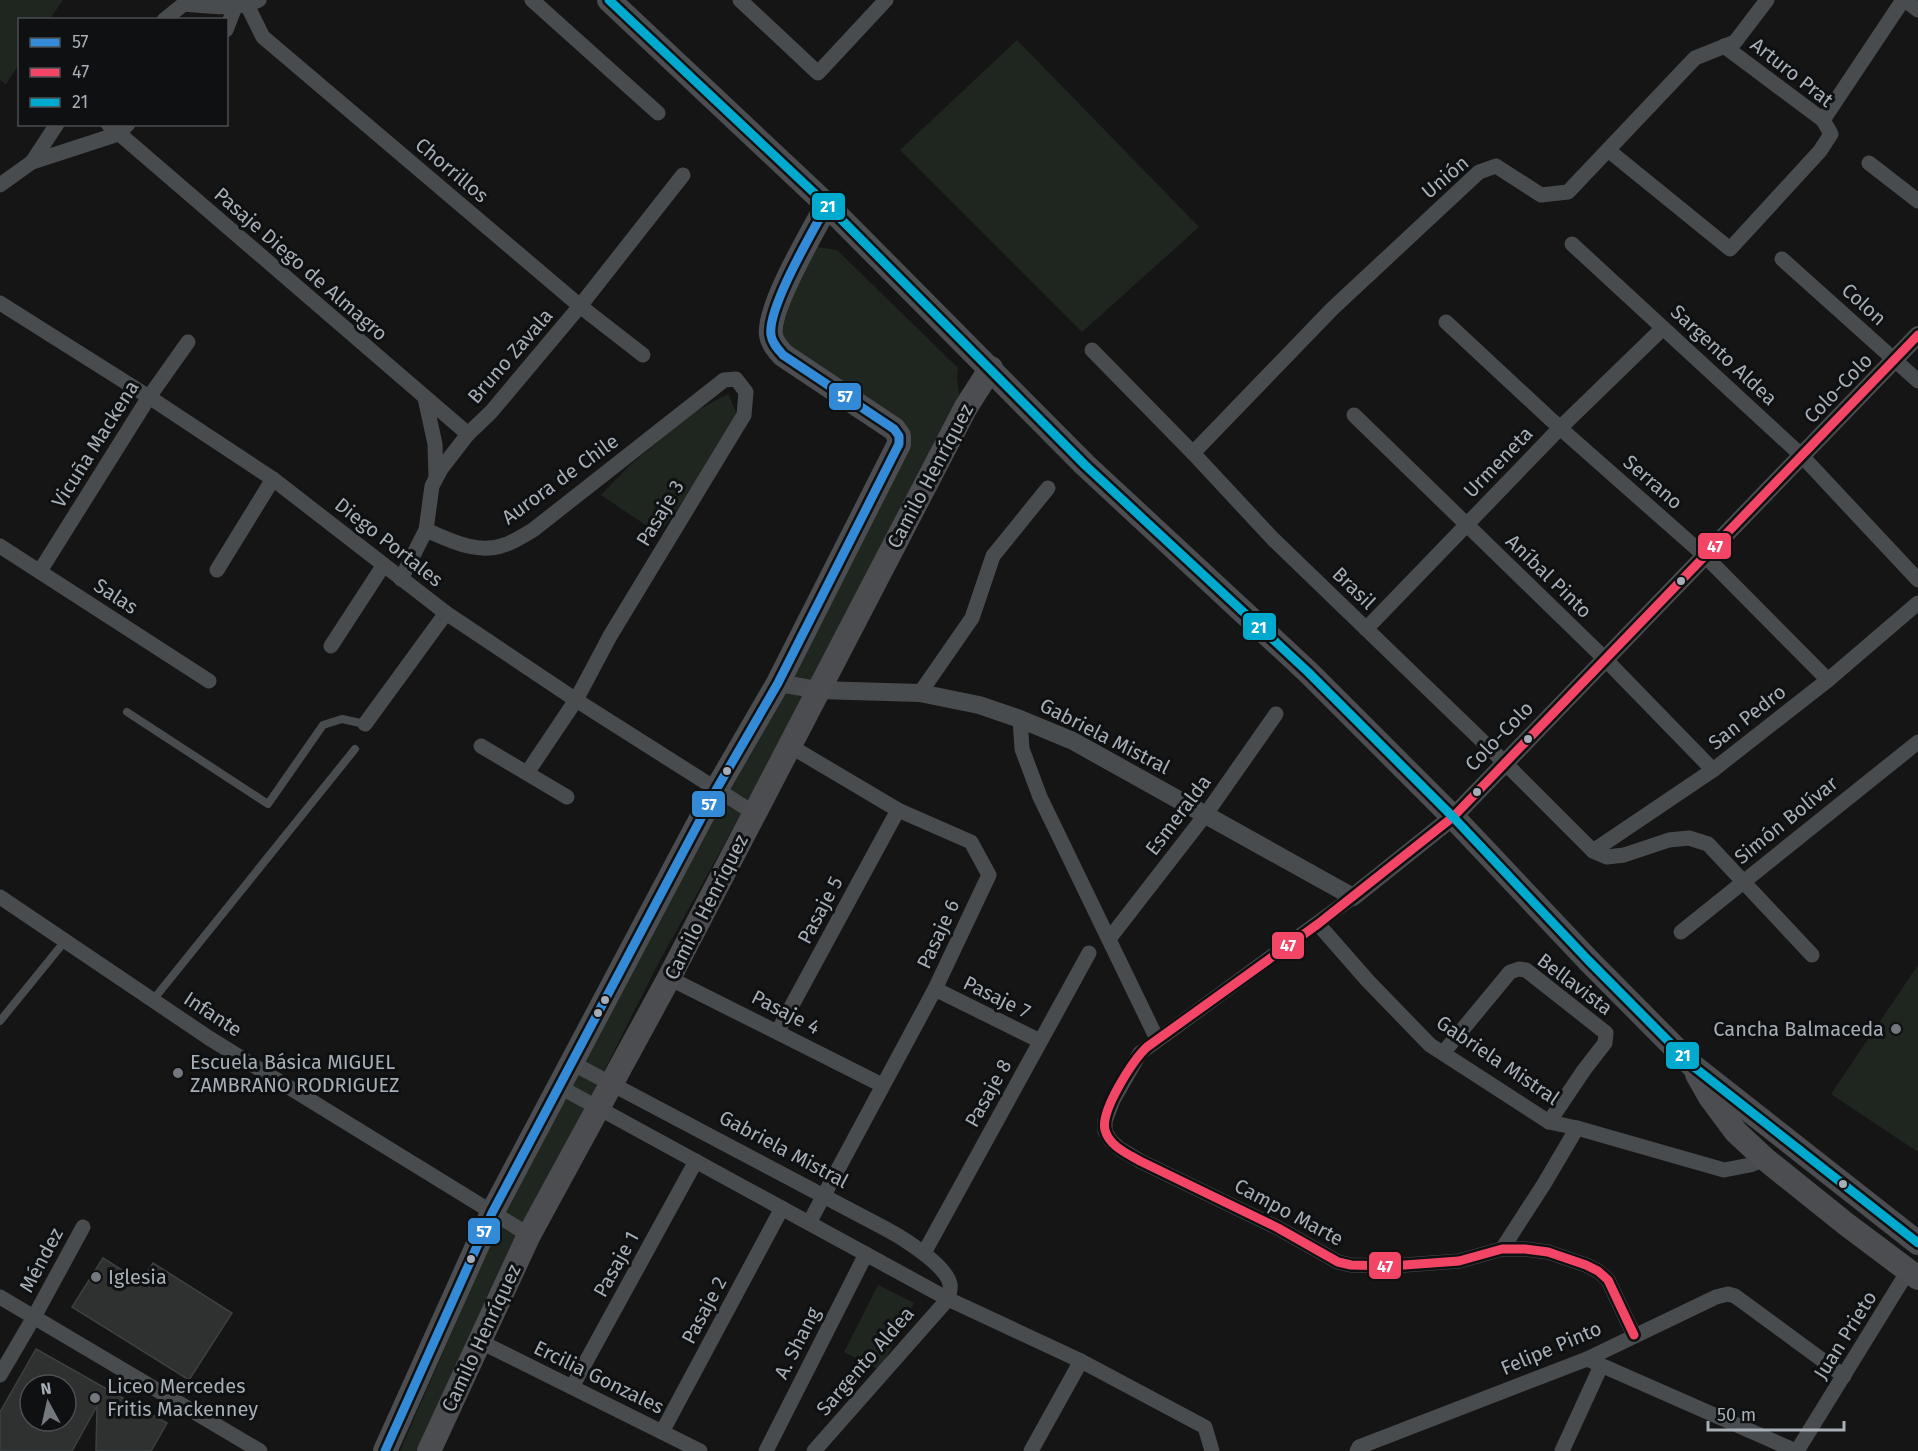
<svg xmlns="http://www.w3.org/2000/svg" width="1918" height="1451" font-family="'Fira Sans',sans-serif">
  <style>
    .green { fill: #1f261f }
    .building { fill: #2f3030; stroke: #3d4041; stroke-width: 1.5; fill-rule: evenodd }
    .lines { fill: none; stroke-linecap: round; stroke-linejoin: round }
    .service { stroke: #494c4e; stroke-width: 8 }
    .minor { stroke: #494c4e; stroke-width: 15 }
    .tertiary { stroke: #494c4e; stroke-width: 18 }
    .primary { stroke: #4b4d50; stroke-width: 24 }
    .bus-1-casing { stroke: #0f1011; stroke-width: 14 }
    .bus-2-casing { stroke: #0f1011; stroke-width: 14 }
    .bus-3-casing { stroke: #0f1011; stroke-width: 14 }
    .bus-1 { stroke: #338bd7; stroke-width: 9 }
    .bus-2 { stroke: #f34667; stroke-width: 9 }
    .bus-3 { stroke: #00a9ce; stroke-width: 9 }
    .bus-dot { fill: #a6aeb7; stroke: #0f1011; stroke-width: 2 }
    .poi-dot { fill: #73787e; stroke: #0f1011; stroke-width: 2 }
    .labels { text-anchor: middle; stroke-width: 6; stroke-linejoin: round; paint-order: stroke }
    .street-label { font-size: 20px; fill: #a6aeb7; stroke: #0f1011 }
    .poi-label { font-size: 20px; fill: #a6aeb7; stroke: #0f1011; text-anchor: start }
    .line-badge { stroke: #0f1011; stroke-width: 2 }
    .badge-label { font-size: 16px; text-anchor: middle; font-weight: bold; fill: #fff }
  </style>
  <rect width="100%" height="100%" fill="#151515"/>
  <!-- green -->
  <g class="green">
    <polygon points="0,0 63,0 50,19 20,20 19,64 6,84 0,80"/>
    <polygon points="1017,40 1199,227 1082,332 900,150"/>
    <polygon points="811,246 837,250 958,368 957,378 961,407 816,683 785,679 904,443 786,352 778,315"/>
    <polygon points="728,394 740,421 659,534 601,495 630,465 696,411"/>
    <polygon points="780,691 806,697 658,964 590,1099 426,1451 400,1451 502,1217"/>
    <polygon points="1918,965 1918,1152 1831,1094"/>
    <polygon points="878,1285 914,1303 880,1370 844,1352"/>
  </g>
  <!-- building -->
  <g class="building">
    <polygon points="103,1258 141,1282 153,1263 232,1313 189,1380 72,1307"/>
    <path d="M36,1349L167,1423L151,1451H96L97,1406L72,1451H0V1412ZM30,1385H66V1421H30Z"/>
  </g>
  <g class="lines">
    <!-- service -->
    <g class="service">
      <polyline points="127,712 268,804 323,725 342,719 365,724"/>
      <polyline points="153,1000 355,749"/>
      <polyline points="0,1021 65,941"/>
    </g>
    <!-- minor -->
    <g class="minor">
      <polyline points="246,0 247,5 263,37 580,306 643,355"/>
      <polyline points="532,0 658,113"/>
      <polyline points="740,0 818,73 886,0"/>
      <polyline points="1905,0 1918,10"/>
      <path d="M164,20L184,4C209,6 235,11 259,0"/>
      <polyline points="226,30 235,7"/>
      <polyline points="1823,120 1903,0"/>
      <polyline points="108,124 468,434"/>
      <polyline points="1608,150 1730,249 1820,151 1831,134 1823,120 1724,46"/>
      <polyline points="32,162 57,124"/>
      <polyline points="1869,163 1918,201"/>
      <polyline points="0,185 32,162 118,134 128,124"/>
      <polyline points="1572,244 1802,456 1918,580"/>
      <polyline points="1782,259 1918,381"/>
      <polyline points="0,303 149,397 273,479 446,613 576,700 754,813"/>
      <polyline points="1446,322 1560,428 1705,556 1828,680"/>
      <polyline points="1092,350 1193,453 1273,539 1505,763 1593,851 1607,857 1624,855 1669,840 1689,838 1708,844 1812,955"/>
      <polyline points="425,398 435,444 436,477"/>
      <polyline points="1354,415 1605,659 1713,770"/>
      <polyline points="1193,453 1332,309 1479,172 1496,166 1541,195 1568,192 1695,58 1735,42 1767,0"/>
      <path d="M426,530C450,540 477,555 504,545C514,542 524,535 533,530L724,380L736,379L746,392L744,415L610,636L576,700L527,773"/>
      <polyline points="0,546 209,681"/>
      <polyline points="217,570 273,479"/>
      <polyline points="40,571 149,397 188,342"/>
      <polyline points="401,579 426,530 432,486 441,469 468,434 491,412 580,306 683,175"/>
      <polyline points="1366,629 1560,428 1663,328"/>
      <polyline points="331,646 383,566"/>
      <polyline points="920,693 972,618 993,556 1048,488"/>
      <polyline points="1020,719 1022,749 1040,797 1157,1039"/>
      <polyline points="365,724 446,613"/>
      <polyline points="481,746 567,797"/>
      <polyline points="790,746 898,810 971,842 989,875 935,989 809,1223"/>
      <polyline points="1593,851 1713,770 1828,680 1918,603"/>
      <polyline points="0,897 209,1038 529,1235"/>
      <polyline points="1353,897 1140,1053 1113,1100 1105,1121 1105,1131 1111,1141 1120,1149 1140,1161 1278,1228 1338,1262 1351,1265 1391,1266 1459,1261 1502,1249 1525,1249 1548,1252 1586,1265 1598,1271 1608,1280 1634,1335"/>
      <polyline points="1318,924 1368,981 1430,1045 1549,1122 1577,1128 1724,1170 1750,1165 1765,1159"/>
      <polyline points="1681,932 1918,742"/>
      <polyline points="1109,939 1206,814 1276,714"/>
      <polyline points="669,978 882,1085"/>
      <polyline points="935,989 1040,1041"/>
      <polyline points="778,1031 898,810"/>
      <polyline points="1443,1053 1510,972 1519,969 1526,970 1606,1033 1605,1043 1584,1070 1549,1122"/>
      <path d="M572,1063L886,1229C903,1238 946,1265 950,1284C951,1289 949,1294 948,1299L814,1451"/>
      <polyline points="560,1087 948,1299 1081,1361 1205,1427 1212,1451"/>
      <polyline points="1502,1249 1544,1184 1577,1128"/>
      <polyline points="924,1253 1089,953"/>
      <polyline points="0,1297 260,1451"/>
      <polyline points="479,1341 700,1451"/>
      <polyline points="1587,1359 1796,1451"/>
      <polyline points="0,1375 34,1317 83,1227"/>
      <polyline points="572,1387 696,1161"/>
      <polyline points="662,1432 782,1208"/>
      <polyline points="766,1451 866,1254"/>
      <polyline points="1031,1451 1081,1361"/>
      <polyline points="1357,1451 1359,1447 1587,1359 1716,1297 1728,1294 1735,1296 1844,1376"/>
      <polyline points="1562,1451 1601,1366"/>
      <polyline points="1797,1451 1908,1271"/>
    </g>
    <!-- tertiary -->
    <polyline class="tertiary" points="778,683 818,690 920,693 979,705 1020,719 1073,741 1353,897 1453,817 1918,335"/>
    <!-- primary -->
    <g class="primary">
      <polyline points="609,0 827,205 1085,465 1308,672 1453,817 1588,960 1694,1067 1918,1243"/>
      <polyline points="1697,1074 1710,1097 1736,1132 1765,1159 1846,1224 1918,1278"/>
      <path d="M385,1451L492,1213L716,790L778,683L899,444V436L894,429L783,355C778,349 772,343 771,335C767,308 813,231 827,205"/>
      <polyline points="429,1451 529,1235 669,978 966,407 991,368"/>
    </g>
    <!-- bus-1 casing -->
    <g class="bus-1-casing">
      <path id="bus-1" d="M385,1451L492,1213L716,790L778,683L899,444V436L894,429L783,355C778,349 772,343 771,335C767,308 813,231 827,205"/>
    </g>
    <!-- bus-2 casing -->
    <g class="bus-2-casing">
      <path id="bus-2" d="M1634,1335L1608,1280L1598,1271L1586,1265L1548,1252L1525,1249H1502L1459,1261L1391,1266L1351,1265L1338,1262L1278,1228L1140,1161C1128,1154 1109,1146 1105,1130C1100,1111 1133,1060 1147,1047L1318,924L1453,817L1918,335"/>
    </g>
    <!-- bus-3 casing -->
    <g class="bus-3-casing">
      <polyline id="bus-3" points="609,0 827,205 1085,465 1308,672 1453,817 1588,960 1694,1067 1918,1243"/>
    </g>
    <!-- bus-1 -->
    <use href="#bus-1" class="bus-1"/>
    <!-- bus-2 -->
    <use href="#bus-2" class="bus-2"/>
    <!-- bus-3 -->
    <use href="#bus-3" class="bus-3"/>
  </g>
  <!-- markers -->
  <g class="bus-dot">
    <circle cx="1681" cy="581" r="5"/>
    <circle cx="1528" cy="739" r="5"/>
    <circle cx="727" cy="771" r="5"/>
    <circle cx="1477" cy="792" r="5"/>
    <circle cx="605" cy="1000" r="5"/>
    <circle cx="598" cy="1013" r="5"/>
    <circle cx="1843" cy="1184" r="5"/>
    <circle cx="471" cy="1259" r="5"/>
  </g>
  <g class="poi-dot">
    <circle cx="1896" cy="1029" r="6"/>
    <circle cx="178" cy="1073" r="6"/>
    <circle cx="96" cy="1277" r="6"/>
    <circle cx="95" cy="1398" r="6"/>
  </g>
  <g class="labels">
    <!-- street labels -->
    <g class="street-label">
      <text transform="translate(1792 72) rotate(38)" y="7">Arturo Prat</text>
      <text transform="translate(452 170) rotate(40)" y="7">Chorrillos</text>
      <text transform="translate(1445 177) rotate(-40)" y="7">Unión</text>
      <text transform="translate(301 264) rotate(41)" y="7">Pasaje Diego de Almagro</text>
      <text transform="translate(1864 304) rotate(42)" y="7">Colon</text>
      <text transform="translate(1724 355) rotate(43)" y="7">Sargento Aldea</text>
      <text transform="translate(510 356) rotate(-49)" y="7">Bruno Zavala</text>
      <text transform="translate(1838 388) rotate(-46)" y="7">Colo-Colo</text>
      <text transform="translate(95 444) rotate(-58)" y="7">Vicuña Mackena</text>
      <text transform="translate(1498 462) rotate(-46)" y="7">Urmeneta</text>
      <text transform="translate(930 476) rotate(-62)" y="7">Camilo Henríquez</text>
      <text transform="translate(560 479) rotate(-36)" y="7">Aurora de Chile</text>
      <text transform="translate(1653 482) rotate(41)" y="7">Serrano</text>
      <text transform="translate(660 513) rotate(-59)" y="7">Pasaje 3</text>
      <text transform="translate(389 542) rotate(38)" y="7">Diego Portales</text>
      <text transform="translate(1549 576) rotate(44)" y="7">Aníbal Pinto</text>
      <text transform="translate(1354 588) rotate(44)" y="7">Brasil</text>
      <text transform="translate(116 596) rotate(33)" y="7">Salas</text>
      <text transform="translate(1747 717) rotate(-38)" y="7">San Pedro</text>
      <text transform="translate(1105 736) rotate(27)" y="7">Gabriela Mistral</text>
      <text transform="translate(1499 736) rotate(-46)" y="7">Colo-Colo</text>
      <text transform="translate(1178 815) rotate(-53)" y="7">Esmeralda</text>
      <text transform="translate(1786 820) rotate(-39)" y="7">Simón Bolívar</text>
      <text transform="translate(706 907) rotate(-63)" y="7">Camilo Henríquez</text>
      <text transform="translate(820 910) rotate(-62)" y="7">Pasaje 5</text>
      <text transform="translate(938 934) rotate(-65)" y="7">Pasaje 6</text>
      <text transform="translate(1575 984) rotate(37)" y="7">Bellavista</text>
      <text transform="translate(997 997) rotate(26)" y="7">Pasaje 7</text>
      <text transform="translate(786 1012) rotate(27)" y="7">Pasaje 4</text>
      <text transform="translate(213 1014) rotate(33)" y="7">Infante</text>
      <text transform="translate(1498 1060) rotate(34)" y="7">Gabriela Mistral</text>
      <text transform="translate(988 1093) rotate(-61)" y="7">Pasaje 8</text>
      <text transform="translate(784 1149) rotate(28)" y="7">Gabriela Mistral</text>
      <text transform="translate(1289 1212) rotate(28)" y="7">Campo Marte</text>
      <text transform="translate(41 1260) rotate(-62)" y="7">Méndez</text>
      <text transform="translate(616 1264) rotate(-61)" y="7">Pasaje 1</text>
      <text transform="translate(704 1310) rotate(-62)" y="7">Pasaje 2</text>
      <text transform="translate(1845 1335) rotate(-58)" y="7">Juan Prieto</text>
      <text transform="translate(481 1338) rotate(-65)" y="7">Camilo Henríquez</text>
      <text transform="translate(797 1343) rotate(-63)" y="7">A. Shang</text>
      <text transform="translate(1551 1348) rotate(-23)" y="7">Felipe Pinto</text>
      <text transform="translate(865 1361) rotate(-49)" y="7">Sargento Aldea</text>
      <text transform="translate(599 1377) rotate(26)" y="7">Ercilia Gonzales</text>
    </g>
    <!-- poi labels -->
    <g class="poi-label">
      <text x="1884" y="1036" text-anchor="end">Cancha Balmaceda</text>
      <text x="190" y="1069">Escuela Básica MIGUEL<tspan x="190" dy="23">ZAMBRANO RODRIGUEZ</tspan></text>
      <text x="108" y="1284">Iglesia</text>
      <text x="107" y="1393">Liceo Mercedes<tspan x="107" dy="23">Fritis Mackenney</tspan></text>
    </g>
  </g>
  <g class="line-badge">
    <rect x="811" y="192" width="35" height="29" rx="6" fill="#00a9ce"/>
    <rect x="828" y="382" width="34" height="29" rx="6" fill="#338bd7"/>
    <rect x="1697" y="532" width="35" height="28" rx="6" fill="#f34667"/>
    <rect x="1242" y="612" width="35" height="29" rx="6" fill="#00a9ce"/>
    <rect x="691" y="790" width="35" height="28" rx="6" fill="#338bd7"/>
    <rect x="1271" y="931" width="34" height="29" rx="6" fill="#f34667"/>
    <rect x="1665" y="1041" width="35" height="29" rx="6" fill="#00a9ce"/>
    <rect x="467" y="1217" width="34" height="28" rx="6" fill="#338bd7"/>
    <rect x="1368" y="1251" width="34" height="29" rx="6" fill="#f34667"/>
  </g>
  <g class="badge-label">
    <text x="828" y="212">21</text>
    <text x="845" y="402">57</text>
    <text x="1715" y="552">47</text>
    <text x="1259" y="633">21</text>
    <text x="709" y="810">57</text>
    <text x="1288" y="951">47</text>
    <text x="1683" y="1061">21</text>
    <text x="484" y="1237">57</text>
    <text x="1385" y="1272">47</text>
  </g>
  <!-- legend -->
  <rect x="18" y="18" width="210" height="108" fill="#0f1011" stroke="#4b4f53" stroke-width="1.5"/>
  <rect x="30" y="38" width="30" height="9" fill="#338bd7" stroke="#4b4f53" stroke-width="1.5"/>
  <text x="72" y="48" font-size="18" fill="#a6aeb7">57</text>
  <rect x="30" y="68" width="30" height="9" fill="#f34667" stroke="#4b4f53" stroke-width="1.5"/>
  <text x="72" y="78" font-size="18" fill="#a6aeb7">47</text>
  <rect x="30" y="98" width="30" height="9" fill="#00a9ce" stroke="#4b4f53" stroke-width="1.5"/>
  <text x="72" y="108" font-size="18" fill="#a6aeb7">21</text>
  <!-- north arrow -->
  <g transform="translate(48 1403) rotate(352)"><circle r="28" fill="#0f1011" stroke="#4b4f53" stroke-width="1.5"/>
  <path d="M0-4.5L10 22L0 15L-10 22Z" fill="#73787e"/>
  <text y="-9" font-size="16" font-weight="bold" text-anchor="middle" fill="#a6aeb7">N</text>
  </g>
  <!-- scale -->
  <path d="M1708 1421v9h136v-9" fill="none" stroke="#a6aeb7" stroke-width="3"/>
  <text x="1717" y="1421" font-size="18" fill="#a6aeb7" stroke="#0f1011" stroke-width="4.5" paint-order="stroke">50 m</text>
</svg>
